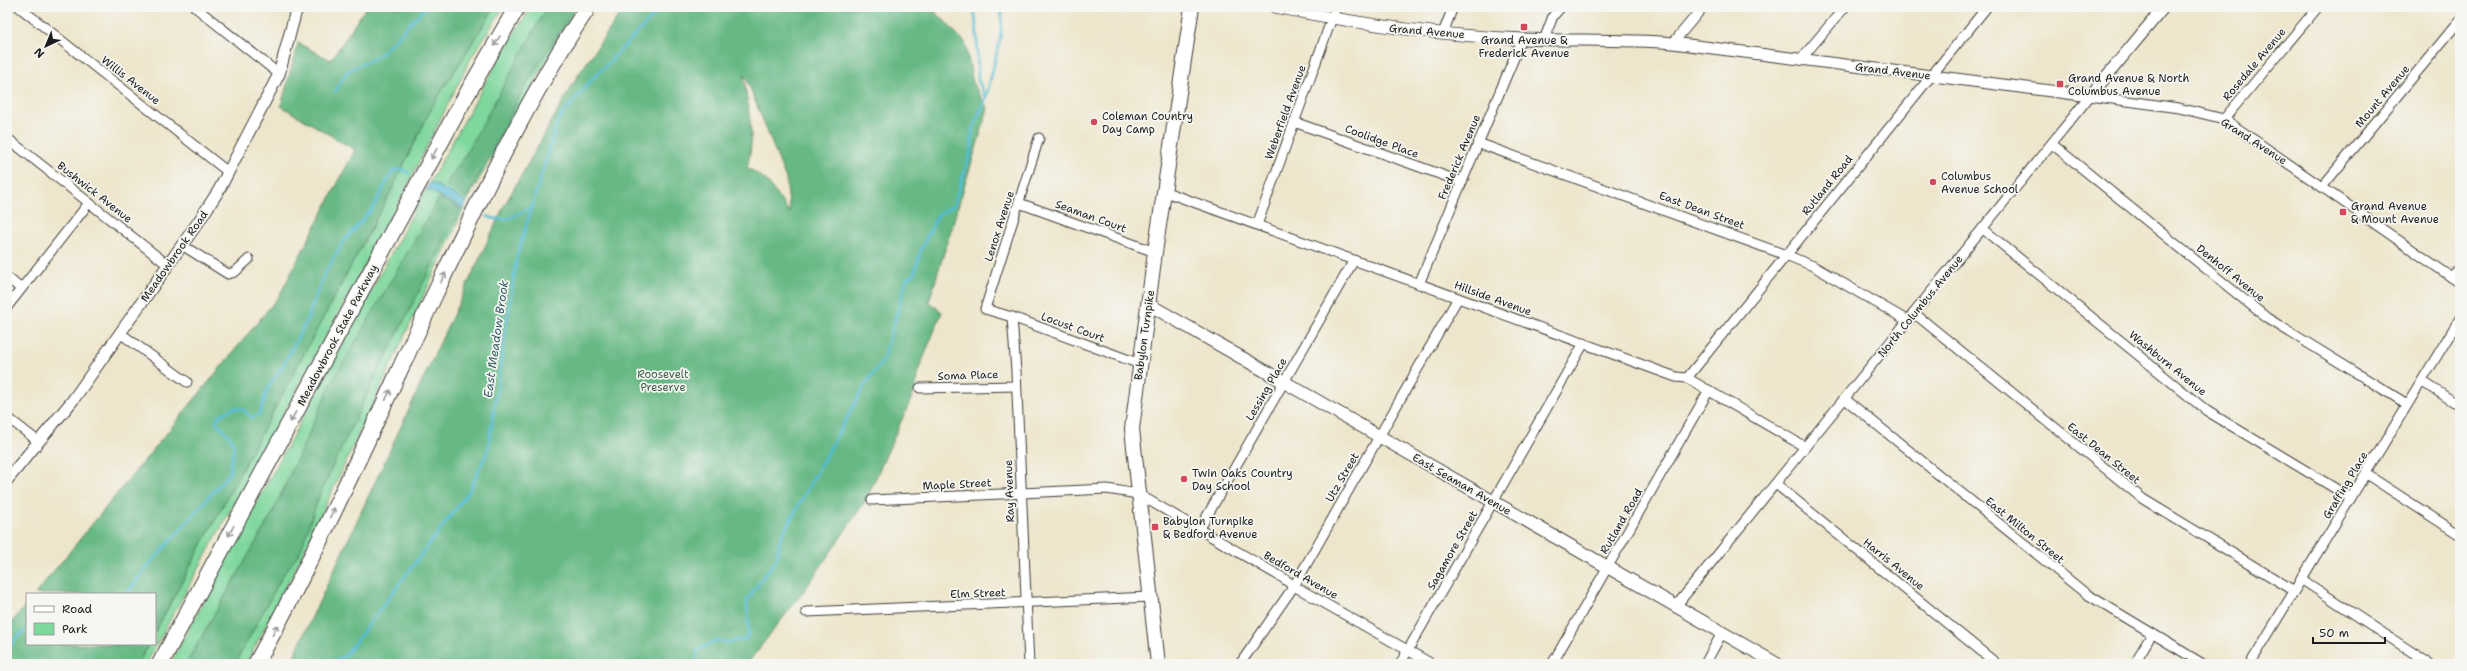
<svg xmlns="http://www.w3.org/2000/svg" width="2467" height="671" font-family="'Shantell Sans',sans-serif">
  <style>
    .green { fill: #7ed79d; stroke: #4d7a5c }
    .forest { fill: #66b884; stroke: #416a50; fill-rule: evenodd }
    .water { fill: #53bbd1; stroke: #386c76 }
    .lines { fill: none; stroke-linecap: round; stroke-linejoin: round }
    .stream { stroke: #53bbd1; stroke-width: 3 }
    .minor-casing { stroke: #3c3a36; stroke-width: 11 }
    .tertiary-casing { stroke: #3c3a36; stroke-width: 13 }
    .secondary-casing { stroke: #3c3a36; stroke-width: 14 }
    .primary-casing { stroke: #3c3a36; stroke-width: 16 }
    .motorway-casing { stroke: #3c3a36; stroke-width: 18 }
    .minor { stroke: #fff; stroke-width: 9 }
    .tertiary { stroke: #fff; stroke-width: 11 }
    .secondary { stroke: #fff; stroke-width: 12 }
    .primary { stroke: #fff; stroke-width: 14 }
    .motorway { stroke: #fff; stroke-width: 16 }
    .oneway { stroke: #999 }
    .poi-dot { fill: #d1495b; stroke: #f6f6f2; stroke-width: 1.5 }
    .labels { text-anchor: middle; stroke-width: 3.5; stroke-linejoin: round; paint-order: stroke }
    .street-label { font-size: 11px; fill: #1c1c1c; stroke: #f6f6f2 }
    .poi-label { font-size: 11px; fill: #1c1c1c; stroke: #f6f6f2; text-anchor: start }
    .park-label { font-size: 11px; fill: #3e5d49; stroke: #f6f6f2 }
    .water-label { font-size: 12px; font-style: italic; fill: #325c64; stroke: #f6f6f2 }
  </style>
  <rect width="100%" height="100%" fill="#f6f6f2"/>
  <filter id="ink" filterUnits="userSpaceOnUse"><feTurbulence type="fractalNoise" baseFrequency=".025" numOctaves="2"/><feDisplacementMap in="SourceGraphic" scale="8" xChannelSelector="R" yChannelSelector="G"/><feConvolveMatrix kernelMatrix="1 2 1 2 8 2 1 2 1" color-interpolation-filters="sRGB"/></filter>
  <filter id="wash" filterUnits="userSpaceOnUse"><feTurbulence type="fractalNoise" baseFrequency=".012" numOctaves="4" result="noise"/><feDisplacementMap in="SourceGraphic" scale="16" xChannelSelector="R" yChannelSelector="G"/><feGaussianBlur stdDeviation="0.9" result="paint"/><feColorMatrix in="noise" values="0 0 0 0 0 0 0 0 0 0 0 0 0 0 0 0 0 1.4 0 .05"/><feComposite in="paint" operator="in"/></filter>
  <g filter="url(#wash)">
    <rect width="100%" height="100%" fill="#eee6cc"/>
    <!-- green -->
    <g class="green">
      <polygon points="495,7 504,7 472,56 392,216 146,664 138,664 149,644 155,644 155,632 388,197 433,105"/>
      <polygon points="532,7 577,7 467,201 430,182 509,41"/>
      <polygon points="426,189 464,209 299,562 246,664 170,664"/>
    </g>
    <!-- forest -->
    <g class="forest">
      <polygon points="366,7 495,7 433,105 388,197 155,632 155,594 35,594 279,296 355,150 281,106 298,43 331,60"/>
      <polygon points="547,7 575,7 525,87 467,198 445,185 463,159"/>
      <path d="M625,7H928C942,15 952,31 965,42L973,83L988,109L929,302L942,312L917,374L916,388L866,500L804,591L747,664H290L504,206L578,75ZM744,73L786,179L790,213L766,180L747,167C757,135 746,106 744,73Z"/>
      <polygon points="439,198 461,209 373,382 321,491 300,552 283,575 235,664 186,664 273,512 331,384"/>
      <polygon points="27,604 27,644 149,644 138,664 7,664 7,628"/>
    </g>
    <!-- water -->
    <polygon class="water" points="430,182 467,201 464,209 426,189"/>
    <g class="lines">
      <!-- stream -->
      <g class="stream">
        <polyline points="335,92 348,71 379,56 426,7"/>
        <polyline points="986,98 1001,35 1002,7"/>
        <path d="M487,216C503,225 519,214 533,206"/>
        <polyline points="127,594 143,572 229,474 234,447 231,438 216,422 219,416 234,408 242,409 252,418 260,414 267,390 283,366 307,320 323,277 344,241 373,208 393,171 401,169 409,173"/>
        <path d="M9,664C8,647 12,638 27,630"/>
        <polyline points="329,664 345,656 470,490 488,450 517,256 558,120 588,84 662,7"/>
        <polyline points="696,664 697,651 717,640 728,643 746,639 749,632 747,600 777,558 780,539 865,385 883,361 907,278 914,275 921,249 938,215 954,205 972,148 972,131 986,98 978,80 977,34 974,7"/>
      </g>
    </g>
  </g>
  <g filter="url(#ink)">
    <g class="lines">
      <!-- minor casing -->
      <g class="minor-casing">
        <g id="minor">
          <polyline points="19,7 228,172"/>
          <polyline points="195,7 279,74"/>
          <polyline points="1443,33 1453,7"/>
          <polyline points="1544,40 1553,16 1561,7"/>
          <polyline points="1673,43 1703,7"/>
          <polyline points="1801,59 1845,7"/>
          <polyline points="2224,119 2318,7"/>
          <polyline points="1294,122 1462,182"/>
          <polyline points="7,138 168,265"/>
          <polyline points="1039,138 985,309 1012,317 1140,364"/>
          <polyline points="1478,143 1786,255 1813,266 1908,321"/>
          <polyline points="2052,144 2267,318 2407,404"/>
          <polyline points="2322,187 2460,20"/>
          <polyline points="1163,191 1676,377 1687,378 1805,447"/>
          <polyline points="1019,203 1155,252"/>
          <polyline points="1257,225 1336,7"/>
          <polyline points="1983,229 2207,411 2351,498"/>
          <polyline points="182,245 228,274 235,272 249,259"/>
          <polyline points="7,277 21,289"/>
          <polyline points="2451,277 2460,268"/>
          <polyline points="1419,284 1522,39"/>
          <polyline points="7,307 89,203"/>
          <polyline points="1914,313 2143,499 2293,590"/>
          <polyline points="1012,317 1016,371 1029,664"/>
          <polyline points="120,333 187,382"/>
          <polyline points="1687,378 1987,7"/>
          <polyline points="2422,381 2460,406"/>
          <polyline points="920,388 1016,386"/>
          <polyline points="1845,399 2085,593 2203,664"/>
          <polyline points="7,417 39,442"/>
          <polyline points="2366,474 2460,535"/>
          <polyline points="1776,484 1997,664"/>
          <polyline points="872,500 1107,489 1138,494 1283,578 1294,586 1432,664"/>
          <polyline points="1199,530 1354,260"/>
          <polyline points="2301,579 2430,664"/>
          <polyline points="1676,606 2090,96 2179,108 2224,119 2460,283"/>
          <polyline points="806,612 1150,597"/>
          <polyline points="1240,664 1294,586 1458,298"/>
          <polyline points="1400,664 1584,343"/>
          <polyline points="1552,664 1709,390"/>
          <polyline points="1705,664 1722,633"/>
          <polyline points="2134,664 2152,634"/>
          <polyline points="2250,664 2460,318"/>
        </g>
      </g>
      <!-- tertiary casing -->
      <g class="tertiary-casing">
        <g id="tertiary">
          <path d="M1275,7C1358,24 1440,36 1524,39C1574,41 1623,39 1673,43L2090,96L2164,7"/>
          <polyline points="7,480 73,400 199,221 219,190 279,74 297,7"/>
        </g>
      </g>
      <!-- secondary casing -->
      <g class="secondary-casing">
        <polyline id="secondary" points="1148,304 1777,664"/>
      </g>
      <!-- primary casing -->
      <g class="primary-casing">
        <polyline id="primary" points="1158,664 1132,429 1155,252 1192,7"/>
      </g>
      <!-- motorway casing -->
      <g class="motorway-casing">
        <g id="motorway">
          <polyline points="160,664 459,108 517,7"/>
          <path d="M256,664C321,545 376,420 433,298C480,198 527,99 588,7"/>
        </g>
      </g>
      <!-- minor -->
      <use href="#minor" class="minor"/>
      <!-- tertiary -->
      <use href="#tertiary" class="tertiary"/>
      <!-- secondary -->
      <use href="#secondary" class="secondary"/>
      <!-- primary -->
      <use href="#primary" class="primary"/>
      <!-- motorway -->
      <use href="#motorway" class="motorway"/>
    </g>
    <!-- one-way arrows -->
    <defs><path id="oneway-shaft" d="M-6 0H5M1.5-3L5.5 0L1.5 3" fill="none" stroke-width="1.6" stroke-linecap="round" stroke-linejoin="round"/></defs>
    <g class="oneway">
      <use href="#oneway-shaft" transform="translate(497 41) rotate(121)"/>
      <use href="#oneway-shaft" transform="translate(434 154) rotate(118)"/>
      <use href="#oneway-shaft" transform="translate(443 278) rotate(-65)"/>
      <use href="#oneway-shaft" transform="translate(388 395) rotate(-65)"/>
      <use href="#oneway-shaft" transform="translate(293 417) rotate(118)"/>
      <use href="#oneway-shaft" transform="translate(332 513) rotate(-64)"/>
      <use href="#oneway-shaft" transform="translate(231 531) rotate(118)"/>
      <use href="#oneway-shaft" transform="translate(275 630) rotate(-64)"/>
    </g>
  </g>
  <!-- markers -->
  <g class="poi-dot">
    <rect x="1520" y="23" width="8" height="8" rx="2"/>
    <rect x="2056" y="80" width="8" height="8" rx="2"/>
    <circle cx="1094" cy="122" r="4"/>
    <circle cx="1933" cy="182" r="4"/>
    <rect x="2339" y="208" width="8" height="8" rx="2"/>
    <circle cx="1184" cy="479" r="4"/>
    <rect x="1151" y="523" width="8" height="8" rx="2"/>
  </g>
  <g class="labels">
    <!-- street labels -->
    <g class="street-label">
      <text transform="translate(1427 31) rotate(5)" y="4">Grand Avenue</text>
      <text transform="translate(2254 64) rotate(-50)" y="4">Rosedale Avenue</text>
      <text transform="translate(1893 71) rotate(7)" y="4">Grand Avenue</text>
      <text transform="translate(131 80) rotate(38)" y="4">Willis Avenue</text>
      <text transform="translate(2382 96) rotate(-50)" y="4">Mount Avenue</text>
      <text transform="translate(1285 112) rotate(-70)" y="4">Weberfield Avenue</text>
      <text transform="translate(1382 141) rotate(20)" y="4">Coolidge Place</text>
      <text transform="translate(2254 141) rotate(33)" y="4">Grand Avenue</text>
      <text transform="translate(1459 157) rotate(-67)" y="4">Frederick Avenue</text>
      <text transform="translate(1827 185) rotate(-51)" y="4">Rutland Road</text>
      <text transform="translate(95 192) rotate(38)" y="4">Bushwick Avenue</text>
      <text transform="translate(1702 210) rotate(20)" y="4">East Dean Street</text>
      <text transform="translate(1091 216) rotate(20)" y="4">Seaman Court</text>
      <text transform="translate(999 226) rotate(-72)" y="4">Lenox Avenue</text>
      <text transform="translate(174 256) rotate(-55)" y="4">Meadowbrook Road</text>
      <text transform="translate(2231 273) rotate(39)" y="4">Denhoff Avenue</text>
      <text transform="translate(1493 298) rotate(20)" y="4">Hillside Avenue</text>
      <text transform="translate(1920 306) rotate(-51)" y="4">North Columbus Avenue</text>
      <text transform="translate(1073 327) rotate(20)" y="4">Locust Court</text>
      <text transform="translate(337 335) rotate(-62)" y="4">Meadowbrook State Parkway</text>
      <text transform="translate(1144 335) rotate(-82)" y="4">Babylon Turnpike</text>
      <text transform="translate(2168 363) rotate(39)" y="4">Washburn Avenue</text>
      <text transform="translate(968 375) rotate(-2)" y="4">Soma Place</text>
      <text transform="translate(1266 389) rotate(-60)" y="4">Lessing Place</text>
      <text transform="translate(2104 453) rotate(39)" y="4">East Dean Street</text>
      <text transform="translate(1342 477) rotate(-60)" y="4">Utz Street</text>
      <text transform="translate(957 484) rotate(-3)" y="4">Maple Street</text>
      <text transform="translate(1462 484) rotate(30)" y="4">East Seaman Avenue</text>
      <text transform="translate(2345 485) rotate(-59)" y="4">Graffing Place</text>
      <text transform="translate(1009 491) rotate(-92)" y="4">Ray Avenue</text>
      <text transform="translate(1621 521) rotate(-60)" y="4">Rutland Road</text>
      <text transform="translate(2025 530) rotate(39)" y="4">East Milton Street</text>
      <text transform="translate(1452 550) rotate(-60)" y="4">Sagamore Street</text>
      <text transform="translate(1894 564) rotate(39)" y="4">Harris Avenue</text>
      <text transform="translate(1301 575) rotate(30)" y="4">Bedford Avenue</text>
      <text transform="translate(978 593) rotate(-2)" y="4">Elm Street</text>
    </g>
    <!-- poi labels -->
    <g class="poi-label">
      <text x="1524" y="44" text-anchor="middle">Grand Avenue &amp;<tspan x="1524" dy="13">Frederick Avenue</tspan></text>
      <text x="2068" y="82">Grand Avenue &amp; North<tspan x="2068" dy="13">Columbus Avenue</tspan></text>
      <text x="1102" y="120">Coleman Country<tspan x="1102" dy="13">Day Camp</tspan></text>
      <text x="1941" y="180">Columbus<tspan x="1941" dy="13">Avenue School</tspan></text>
      <text x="2351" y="210">Grand Avenue<tspan x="2351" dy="13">&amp; Mount Avenue</tspan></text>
      <text x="1192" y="477">Twin Oaks Country<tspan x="1192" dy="13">Day School</tspan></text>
      <text x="1163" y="525">Babylon Turnpike<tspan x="1163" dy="13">&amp; Bedford Avenue</tspan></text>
    </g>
    <!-- park labels -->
    <g class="park-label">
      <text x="663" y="378">Roosevelt<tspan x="663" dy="13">Preserve</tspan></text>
    </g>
    <!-- water labels -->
    <g class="water-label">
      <text transform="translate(496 339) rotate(-82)" y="4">East Meadow Brook</text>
    </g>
  </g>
  <!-- margin -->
  <rect width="2467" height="671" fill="none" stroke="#f6f6f2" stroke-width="24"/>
  <!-- legend -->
  <rect x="26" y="593" width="130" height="52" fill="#f6f6f2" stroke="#9f9f9c"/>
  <rect x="34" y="606" width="20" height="6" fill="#ffffff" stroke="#9f9f9c"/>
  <text x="62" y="613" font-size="12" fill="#1c1c1c">Road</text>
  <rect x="34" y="623" width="20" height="12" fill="#7ed79d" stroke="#9f9f9c"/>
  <text x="62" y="633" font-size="12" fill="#1c1c1c">Park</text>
  <!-- north arrow -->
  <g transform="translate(46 46) rotate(224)" stroke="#f6f6f2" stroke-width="3" paint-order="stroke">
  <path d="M0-3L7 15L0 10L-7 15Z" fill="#1c1c1c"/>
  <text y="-6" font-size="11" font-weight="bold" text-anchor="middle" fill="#1c1c1c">N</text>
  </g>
  <!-- scale -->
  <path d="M2313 637v6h72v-6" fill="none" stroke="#1c1c1c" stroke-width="2"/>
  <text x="2319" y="637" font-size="12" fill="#1c1c1c" stroke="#f6f6f2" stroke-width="3" paint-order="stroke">50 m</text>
</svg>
